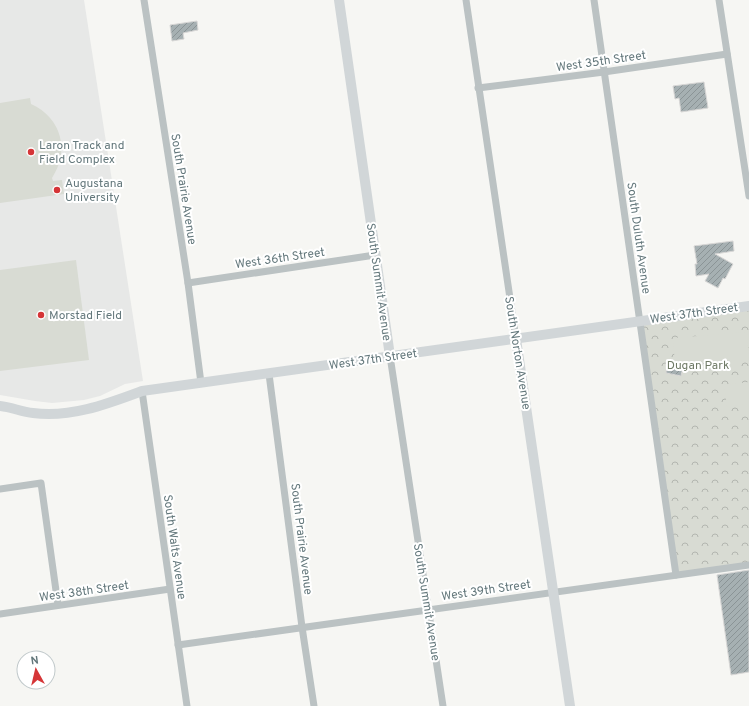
<svg xmlns="http://www.w3.org/2000/svg" width="749" height="706" font-family="Overpass,sans-serif">
  <style>
    .built { fill: #e7e8e7 }
    .forest { fill: url(#forest-crowns) }
    .pitch { fill: #d8dbd3 }
    .building { fill: url(#building-hatch); stroke: #d8d7d6 }
    .lines { fill: none; stroke-linecap: round; stroke-linejoin: round }
    .street { stroke: #bbc2c3; stroke-width: 7 }
    .secondary { stroke: #d1d6d8; stroke-width: 10 }
    .poi-dot { fill: #d53537; stroke: #fff; stroke-width: 1.5 }
    .labels { text-anchor: middle; stroke-width: 4; stroke-linejoin: round; paint-order: stroke }
    .street-label { font-size: 12px; fill: #64787c; stroke: #fff }
    .poi-label { font-size: 12px; fill: #64787c; stroke: #fff; text-anchor: start }
    .park-label { font-size: 12px; fill: #6f7a66; stroke: #fff }
  </style>
  <defs>
    <pattern id="forest-crowns" width="20" height="18" patternUnits="userSpaceOnUse"><rect width="20" height="18" fill="#d8dbd3"/><path d="M2 6a3 3 0 1 1 6 0M12 15a3 3 0 1 1 6 0" fill="none" stroke="#b3b6b0"/></pattern>
    <pattern id="building-hatch" width="6" height="6" patternUnits="userSpaceOnUse"><rect width="6" height="6" fill="#a6b0b2"/><path d="M-1 1l2-2M0 6l6-6M5 7l2-2" fill="none" stroke="#8b9496"/></pattern>
  </defs>
  <rect width="100%" height="100%" fill="#f6f6f3"/>
  <!-- built -->
  <polygon class="built" points="0,0 84,0 143,381 125,384 100,396 84,400 52,403 35,401 0,395"/>
  <!-- forest -->
  <polygon class="forest" points="749,306 749,565 676,575 640,321"/>
  <!-- pitch -->
  <g class="pitch">
    <path d="M30,98L31,104C62,118 70,151 52,178L53,181L62,180L64,194L0,203V103Z"/>
    <polygon points="76,260 89,360 0,371 0,270"/>
    <polygon points="747,332 749,359 675,365 673,338"/>
    <polygon points="749,382 749,404 727,407 724,385"/>
  </g>
  <!-- building -->
  <g class="building">
    <polygon points="197,21 198,30 183,33 184,39 172,41 170,25"/>
    <polygon points="704,82 708,108 681,112 679,98 675,99 673,86"/>
    <polygon points="733,241 734,251 715,254 733,264 725,279 723,278 718,288 705,281 709,274 696,276 695,264 697,264 694,246"/>
    <polygon points="667,364 683,367 681,376 666,373"/>
    <polygon points="749,570 749,672 731,675 717,575"/>
  </g>
  <g class="lines">
    <!-- street -->
    <g class="street">
      <polyline points="144,0 188,283 201,383"/>
      <polyline points="466,0 516,339"/>
      <polyline points="594,0 676,575"/>
      <polyline points="719,0 749,196"/>
      <polyline points="478,88 604,72 727,54"/>
      <polyline points="188,283 375,255"/>
      <polyline points="390,356 443,706"/>
      <polyline points="269,374 302,627 314,706"/>
      <polyline points="142,391 187,706"/>
      <polyline points="0,489 41,483 58,605"/>
      <polyline points="0,614 170,589"/>
      <polyline points="178,645 749,565"/>
    </g>
    <!-- secondary -->
    <g class="secondary">
      <polyline points="339,0 390,356"/>
      <polyline points="516,339 570,706"/>
      <path d="M0,406C11,407 22,412 33,413C71,418 107,404 142,391L749,306"/>
    </g>
  </g>
  <!-- markers -->
  <g class="poi-dot">
    <circle cx="31" cy="152" r="4"/>
    <circle cx="57" cy="190" r="4"/>
    <circle cx="41" cy="315" r="4"/>
  </g>
  <g class="labels">
    <!-- street labels -->
    <g class="street-label">
      <text transform="translate(601 61) rotate(-8)" y="4">West 35th Street</text>
      <text transform="translate(184 189) rotate(81)" y="4">South Prairie Avenue</text>
      <text transform="translate(639 238) rotate(82)" y="4">South Duluth Avenue</text>
      <text transform="translate(280 258) rotate(-8)" y="4">West 36th Street</text>
      <text transform="translate(379 282) rotate(82)" y="4">South Summit Avenue</text>
      <text transform="translate(694 313) rotate(-8)" y="4">West 37th Street</text>
      <text transform="translate(518 353) rotate(81)" y="4">South Norton Avenue</text>
      <text transform="translate(373 359) rotate(-8)" y="4">West 37th Street</text>
      <text transform="translate(302 539) rotate(83)" y="4">South Prairie Avenue</text>
      <text transform="translate(175 547) rotate(82)" y="4">South Walts Avenue</text>
      <text transform="translate(486 590) rotate(-8)" y="4">West 39th Street</text>
      <text transform="translate(84 591) rotate(-8)" y="4">West 38th Street</text>
      <text transform="translate(427 602) rotate(81)" y="4">South Summit Avenue</text>
    </g>
    <!-- poi labels -->
    <g class="poi-label">
      <text x="39" y="149">Laron Track and<tspan x="39" dy="14">Field Complex</tspan></text>
      <text x="65" y="187">Augustana<tspan x="65" dy="14">University</tspan></text>
      <text x="49" y="319">Morstad Field</text>
    </g>
    <!-- park labels -->
    <g class="park-label">
      <text x="698" y="369">Dugan Park</text>
    </g>
  </g>
  <!-- north arrow -->
  <g transform="translate(36 670) rotate(352)"><circle r="19" fill="#ffffff" stroke="#c1c9cb"/>
  <path d="M0-3L7 15L0 10L-7 15Z" fill="#d53537"/>
  <text y="-6" font-size="11" font-weight="bold" text-anchor="middle" fill="#64787c">N</text>
  </g>
</svg>
